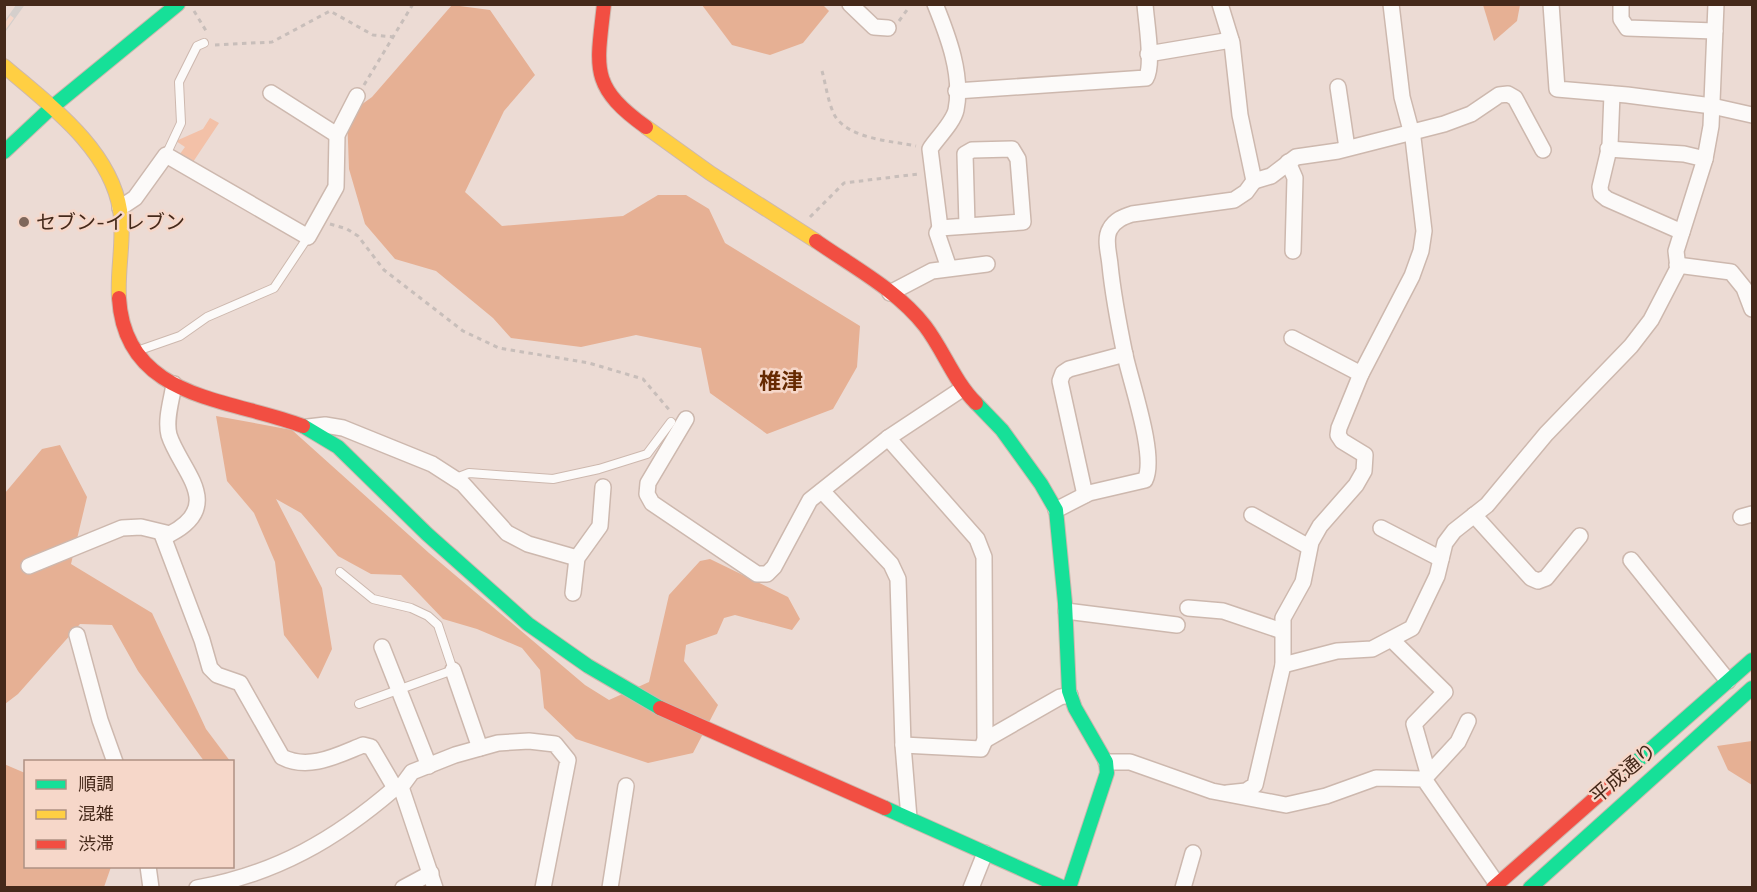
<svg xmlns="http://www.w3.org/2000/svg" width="1757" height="892" font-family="'Space Grotesk','Noto Sans JP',sans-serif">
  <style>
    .green { fill: #f3c1a8 }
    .forest { fill: #e6b094 }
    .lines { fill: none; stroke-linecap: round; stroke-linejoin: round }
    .lane-casing { stroke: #cdb8ae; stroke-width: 10 }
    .street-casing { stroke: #cdb8ae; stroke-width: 18 }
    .fast-casing { stroke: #cdb8ae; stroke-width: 16 }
    .slow-casing { stroke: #cdb8ae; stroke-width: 16 }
    .jam-casing { stroke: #cdb8ae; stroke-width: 16 }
    .path { stroke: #c8beba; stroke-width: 3; stroke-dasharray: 4.5 4.5; stroke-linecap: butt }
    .lane { stroke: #fcfaf9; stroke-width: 8 }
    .street { stroke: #fcfaf9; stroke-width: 15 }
    .fast { stroke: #16e098; stroke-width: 14 }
    .slow { stroke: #ffcf43; stroke-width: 14 }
    .jam { stroke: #f24e42; stroke-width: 14 }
    .rail-casing { stroke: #d5cfcc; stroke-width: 7 }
    .rail { stroke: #f6d7c9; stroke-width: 4.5; stroke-dasharray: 14; stroke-linecap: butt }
    .poi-dot { fill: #7f675b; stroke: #f6d7c9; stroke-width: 2 }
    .labels { text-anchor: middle; stroke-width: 5; stroke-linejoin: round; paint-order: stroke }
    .poi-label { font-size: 20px; fill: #45291a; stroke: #f6d7c9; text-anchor: start }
    .street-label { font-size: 20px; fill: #45291a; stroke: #f6d7c9 }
    .quarter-label { font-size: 22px; font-weight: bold; fill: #662a02; stroke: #f6d7c9 }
  </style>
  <rect width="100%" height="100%" fill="#ecdbd4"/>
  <!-- green -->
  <polygon class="green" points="210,118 219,123 191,165 177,158 185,147 176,141 203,129"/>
  <!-- forest -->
  <g class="forest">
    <polygon points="452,5 490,10 535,75 504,111 465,192 502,226 623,216 658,195 686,195 709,209 725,243 860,326 857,367 833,409 767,434 710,393 701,348 636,335 581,347 511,338 493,318 436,271 395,259 365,224 349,169 347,115 372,97"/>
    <polygon points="702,5 823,5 829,11 803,43 770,55 732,45"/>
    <polygon points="1483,5 1520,5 1517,21 1494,41"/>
    <polygon points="216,416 292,430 429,553 585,685 609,700 649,682 669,595 700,561 710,559 788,597 800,619 792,630 735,615 724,618 717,634 686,645 684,661 718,705 693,753 648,763 576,739 544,708 540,670 522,648 477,629 443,619 401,575 371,574 338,556 301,513 276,499 322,588 332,649 318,679 284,635 275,562 254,513 227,481"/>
    <polygon points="60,445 87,497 71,564 152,613 206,729 230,761 204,761 138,671 112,625 80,624 18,694 5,704 5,493 42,449"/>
    <polygon points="1752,741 1752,785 1728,770 1717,746"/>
    <polygon points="4,764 25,773 26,866 111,867 104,887 5,887"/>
  </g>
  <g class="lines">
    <!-- lane casing -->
    <g class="lane-casing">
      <g id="lane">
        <polyline points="166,155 181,123 179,82 197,46 204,43"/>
        <polyline points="137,351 180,336 207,317 274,288 308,237"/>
        <polyline points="456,478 469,473 553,479 599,469 647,454 671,422"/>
        <polyline points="340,572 373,599 411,608 428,616 438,625 453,670 359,704"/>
      </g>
    </g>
    <!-- street casing -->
    <g class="street-casing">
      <g id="street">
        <polyline points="850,4 874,27 888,28"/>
        <path d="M935,4C948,36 963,75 956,110C953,123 937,138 930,149L940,228"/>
        <polyline points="1551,4 1557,89 1627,95 1712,106 1752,115"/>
        <polyline points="1621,4 1621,19 1627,28 1715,31"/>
        <polyline points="1148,54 1231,40"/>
        <polyline points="1338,87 1347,148"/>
        <path d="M956,91L1146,78C1154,65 1146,21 1145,4"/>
        <polyline points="271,93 337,135"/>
        <polyline points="1612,94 1610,145 1600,187 1601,194 1607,199 1682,232"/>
        <polyline points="1608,149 1684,154 1705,159"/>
        <polyline points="1288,162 1295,178 1293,251"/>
        <polyline points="1254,181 1271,176 1296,157 1338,151 1444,124 1471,114 1499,95 1508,94 1515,98 1543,150"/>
        <polyline points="120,208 135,198 166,155 308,237 336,187 337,135 357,96"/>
        <polyline points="1677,265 1731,272 1744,288 1752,309"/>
        <polyline points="949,268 937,233 940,228 1023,222 1018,159 1012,149 972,150 965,154 967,225"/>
        <polyline points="890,293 932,271 987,264"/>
        <polyline points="1292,338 1361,374"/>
        <polyline points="686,419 648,483 647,494 652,503 757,574 767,574 774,567 810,500 888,438 962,389"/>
        <polyline points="308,427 325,425 343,428 432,464 463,484 507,533 528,544 577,558"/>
        <polyline points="888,438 977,539 984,557 985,740 981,749 903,745"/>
        <polyline points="822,491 891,564 898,579 903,745 909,818"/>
        <polyline points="1085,495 1060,381 1063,373 1069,369 1125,354"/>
        <path d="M1056,510L1089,493L1145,480C1157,457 1131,383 1125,355C1119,326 1113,295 1110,265C1109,253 1104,239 1110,229C1115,220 1123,217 1132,214L1234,200L1246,192L1254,181L1240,115L1232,43L1220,4"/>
        <polyline points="1252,515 1309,547"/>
        <polyline points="1474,515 1531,578 1538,581 1546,578 1580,536"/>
        <polyline points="1741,517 1752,514"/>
        <polyline points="1381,528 1441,559"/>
        <path d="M162,534L202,640L210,668L217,675L240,683L282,757C309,771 338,755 363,745L371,747L395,788"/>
        <polyline points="1631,560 1728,681"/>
        <path d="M29,566L122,528L141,527L170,534C226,505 180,470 169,435C165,419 172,399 174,384"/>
        <polyline points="573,593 577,558 600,526 603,487"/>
        <polyline points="1188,608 1223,611 1282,631"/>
        <polyline points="1066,611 1177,625"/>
        <polyline points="77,635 100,720 115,762"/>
        <polyline points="1392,640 1445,692 1414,724 1428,773"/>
        <polyline points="382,647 429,766"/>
        <polyline points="1283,665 1337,651 1372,649 1412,628 1437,576 1445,543 1454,531 1487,505 1546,434 1631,346 1651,320 1678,268 1676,251 1705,159 1711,126 1716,4"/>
        <polyline points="453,670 480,748"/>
        <polyline points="985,740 1060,697 1070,695"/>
        <polyline points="1106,762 1130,762 1212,791 1286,805 1326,796 1376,778 1424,779 1497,884"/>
        <polyline points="1424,779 1458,742 1468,721"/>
        <polyline points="401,787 435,888"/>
        <polyline points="1227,793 1246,791 1255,785 1283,665 1283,618 1303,582 1311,542 1320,526 1356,485 1364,471 1365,455 1342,441 1338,435 1339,428 1361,374 1412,276 1421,251 1424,231 1413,138 1402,97 1391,4"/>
        <polyline points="148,866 151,888"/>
        <path d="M197,888C276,874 336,839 395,788L401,787L412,772L455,755L498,743L529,741L555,744L568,760L543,888"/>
        <polyline points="403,888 431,873"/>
        <polyline points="610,888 626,786"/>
        <polyline points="971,888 985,853"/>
        <polyline points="1183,888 1193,853"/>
      </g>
    </g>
    <!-- fast casing -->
    <g class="fast-casing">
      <g id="fast">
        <polyline points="4,152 51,108 178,4"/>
        <polyline points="976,403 1002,430 1041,484 1056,510 1065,603 1069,691 1075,708 1106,762 1107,773 1069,888"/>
        <polyline points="303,426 338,447 427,534 528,624 588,666 660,708"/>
        <polyline points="1618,778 1752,660"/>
        <polyline points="885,808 1064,888"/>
        <polyline points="1530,888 1752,688"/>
      </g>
    </g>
    <!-- slow casing -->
    <g class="slow-casing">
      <g id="slow">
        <path d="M4,66C48,104 110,148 120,210C125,238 117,269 119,298"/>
        <polyline points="646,127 710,173 816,241"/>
      </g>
    </g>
    <!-- jam casing -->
    <g class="jam-casing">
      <g id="jam">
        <path d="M604,4C597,68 589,86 646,127"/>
        <path d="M816,241C853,267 897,290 925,326C944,351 954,381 976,403"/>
        <path d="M119,298C125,400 229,398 303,426"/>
        <polyline points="660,708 885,808"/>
        <polyline points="1493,888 1618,778"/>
      </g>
    </g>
    <!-- path -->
    <g class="path">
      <polyline points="194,11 208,34"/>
      <polyline points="899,21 907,10 907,4"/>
      <polyline points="215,45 272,42 330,11 373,35 394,37"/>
      <path d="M822,71C826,85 828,103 835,116C849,139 892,141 916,146"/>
      <polyline points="364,85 413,4"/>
      <polyline points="810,217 844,183 918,174"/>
      <polyline points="330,224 347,229 358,236 384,270 463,331 499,348 589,363 643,379 671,412"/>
    </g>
    <!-- lane -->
    <use href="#lane" class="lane"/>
    <!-- street -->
    <use href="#street" class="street"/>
    <!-- fast -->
    <use href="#fast" class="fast"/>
    <!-- slow -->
    <use href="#slow" class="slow"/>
    <!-- jam -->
    <use href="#jam" class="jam"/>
    <!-- rail casing -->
    <g class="rail-casing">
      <polyline id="rail" points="4,28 21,4"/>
    </g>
    <!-- rail -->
    <use href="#rail" class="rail"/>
  </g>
  <!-- markers -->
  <circle class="poi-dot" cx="24" cy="222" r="6"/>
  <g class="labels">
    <!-- poi labels -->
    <g class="poi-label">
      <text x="36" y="229">セブン-イレブン</text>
    </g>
    <!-- street labels -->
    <g class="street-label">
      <text transform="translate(1623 773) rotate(-41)" y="7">平成通り</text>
    </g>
    <!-- quarter labels -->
    <g class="quarter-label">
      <text x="781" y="389">椎津</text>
    </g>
  </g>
  <!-- border -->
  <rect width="1757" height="892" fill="none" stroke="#45291a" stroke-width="12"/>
  <!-- legend -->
  <rect x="24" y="760" width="210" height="108" fill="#f6d7c9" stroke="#af9183" stroke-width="1.5"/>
  <rect x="36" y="780" width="30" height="9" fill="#16e098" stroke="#af9183" stroke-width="1.5"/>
  <text x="78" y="790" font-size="18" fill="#45291a">順調</text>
  <rect x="36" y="810" width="30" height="9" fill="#ffcf43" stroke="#af9183" stroke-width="1.5"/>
  <text x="78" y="820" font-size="18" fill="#45291a">混雑</text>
  <rect x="36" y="840" width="30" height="9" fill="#f24e42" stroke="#af9183" stroke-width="1.5"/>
  <text x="78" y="850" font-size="18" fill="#45291a">渋滞</text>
</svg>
